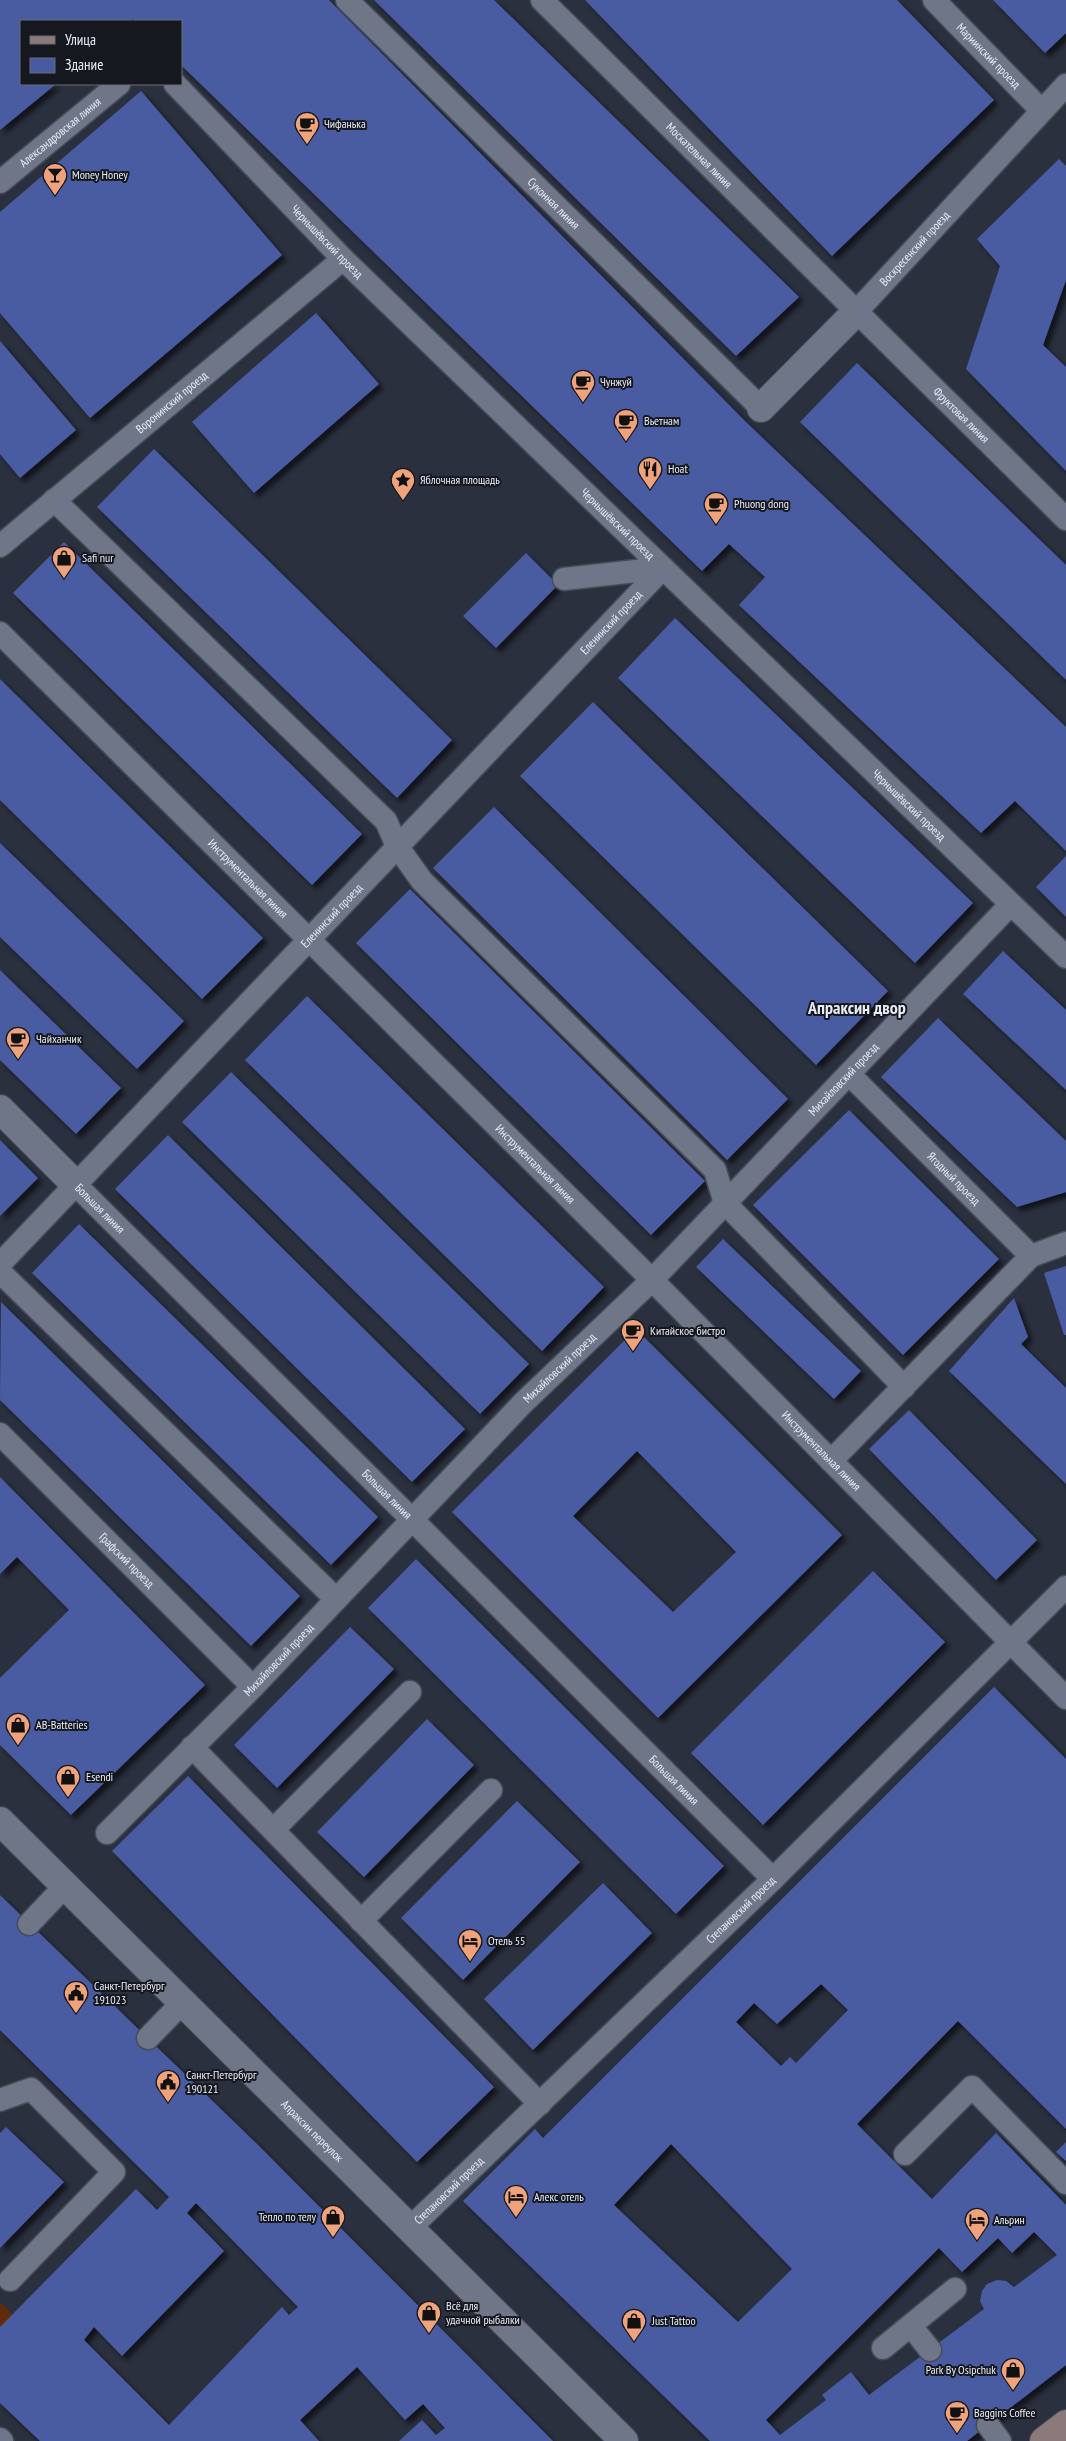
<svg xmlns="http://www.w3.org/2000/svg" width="1066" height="2441" font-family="'PT Sans Narrow',sans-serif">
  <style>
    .green { fill: #5f2b0b }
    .building { fill: #485ba2; fill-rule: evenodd; filter: url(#shadow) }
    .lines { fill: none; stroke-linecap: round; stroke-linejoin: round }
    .lane-casing { stroke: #464b58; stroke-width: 25 }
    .street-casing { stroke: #464b58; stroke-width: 30 }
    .secondary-casing { stroke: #464b58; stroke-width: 30 }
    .lane { stroke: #6f7688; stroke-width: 22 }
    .street { stroke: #6f7688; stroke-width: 28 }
    .secondary { stroke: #8c7a7a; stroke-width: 28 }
    .labels { text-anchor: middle; stroke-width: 4; stroke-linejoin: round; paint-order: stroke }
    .street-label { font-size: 12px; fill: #e8ecf6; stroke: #16181f }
    .poi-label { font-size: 12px; fill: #e8ecf6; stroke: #16181f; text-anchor: start }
    .district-label { font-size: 18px; font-weight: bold; fill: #e8ecf6; stroke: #16181f }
  </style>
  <defs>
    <filter id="shadow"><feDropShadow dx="4.5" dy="4.5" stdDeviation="2.5" flood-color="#0009"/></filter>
  </defs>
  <rect width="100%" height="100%" fill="#2b303f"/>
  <!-- green -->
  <polygon class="green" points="0,2302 13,2315 0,2327"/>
  <!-- building -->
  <g class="building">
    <polygon points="0,0 329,0 746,422 1066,727 1066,851 1015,801 981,833 739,605 765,577 729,544 702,571 181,65 181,21 136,21 133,19 130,21 21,21 21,84 56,84 0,130"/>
    <polygon points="374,0 494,0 799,297 736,356"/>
    <polygon points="585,0 897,0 994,100 832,256"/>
    <polygon points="993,0 1066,0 1066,33 1045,53"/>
    <polygon points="141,91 282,255 90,418 0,313 0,212"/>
    <polygon points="1059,159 1066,166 1066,280 1043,345 1066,367 1066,471 966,369 1000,266 977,239"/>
    <polygon points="316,313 379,384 254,493 192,422"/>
    <polygon points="0,341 76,430 20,478 0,454"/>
    <polygon points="857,363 1066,565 1066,680 800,422"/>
    <polygon points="154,449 452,740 397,798 97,507"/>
    <polygon points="64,542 362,834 312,885 13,593"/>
    <polygon points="526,553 558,585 496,648 463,616"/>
    <polygon points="675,618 973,903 915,963 618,678"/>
    <polygon points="0,679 263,938 202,999 0,800"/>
    <polygon points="593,702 888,991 816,1065 520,776"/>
    <polygon points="494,807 788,1099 727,1160 433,868"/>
    <polygon points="0,843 184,1021 137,1069 0,937"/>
    <polygon points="1066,856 1066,917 1036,887"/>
    <polygon points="410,889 705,1181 651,1235 356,943"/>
    <polygon points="1003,951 1066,1010 1066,1090 963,994"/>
    <polygon points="0,970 121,1088 76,1134 0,1060"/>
    <polygon points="307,996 604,1287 542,1351 245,1060"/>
    <polygon points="938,1018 1066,1141 1066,1192 1017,1207 881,1077"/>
    <polygon points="231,1072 529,1364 480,1414 182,1122"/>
    <polygon points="849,1110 999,1259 903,1355 753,1205"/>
    <polygon points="168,1135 465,1429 412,1482 115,1189"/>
    <polygon points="0,1140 38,1178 0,1216"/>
    <polygon points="79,1224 378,1517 331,1565 32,1273"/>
    <polygon points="723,1239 861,1371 834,1399 696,1267"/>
    <polygon points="1066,1266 1066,1335 1064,1335 1044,1273"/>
    <polygon points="1014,1298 1028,1337 1021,1344 1066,1388 1066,1484 949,1371"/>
    <polygon points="1,1302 300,1596 251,1646 0,1400"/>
    <path d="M636,1329L842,1535L658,1718L452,1512ZM637,1451L736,1552L673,1612L573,1516Z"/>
    <polygon points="909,1410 1037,1540 996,1580 869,1449"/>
    <polygon points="0,1477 205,1685 71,1815 0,1745 0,1678 69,1610 17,1557 0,1574"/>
    <polygon points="416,1559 724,1866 676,1914 368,1608"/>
    <polygon points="873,1571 945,1642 763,1825 691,1753"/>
    <polygon points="350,1627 394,1669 277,1788 234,1745"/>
    <path d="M994,1687L1066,1759V2129L958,2021L857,2124L932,2199L996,2133L1066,2205V2365L967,2441H710L463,2201L535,2129L543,2138ZM821,1984L848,2010L796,2063L790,2057L781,2066L736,2022L754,2003L777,2024ZM671,2144L792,2269L738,2322L614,2205ZM1034,2232L1057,2255L1014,2287L1006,2281L997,2280L987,2284L982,2291L980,2301L984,2309L869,2395L851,2372L822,2395L826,2400L780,2435L766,2420L939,2248L962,2272L998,2238L1012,2253Z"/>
    <polygon points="427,1719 474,1765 364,1877 317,1832"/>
    <polygon points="188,1776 494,2087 417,2162 112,1851"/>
    <polygon points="517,1801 580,1862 463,1980 401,1918"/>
    <polygon points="603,1883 652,1933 533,2050 484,1999"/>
    <path d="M0,1895L256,2143L553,2441H399L422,2420L436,2435L445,2428L423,2404L405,2420L357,2367L300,2420L319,2441H40L0,2403V2327L136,2189L157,2210L169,2197L0,2030ZM196,2203L298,2307L289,2315L282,2307L169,2425L84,2340L94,2327L122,2356L224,2251L187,2213Z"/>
    <polygon points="6,2127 64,2182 0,2248 0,2133"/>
    <polygon points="1066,2142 1066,2161 1056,2152"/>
  </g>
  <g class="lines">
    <!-- lane casing -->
    <g class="lane-casing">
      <g id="lane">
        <path id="s1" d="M347,0L761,408"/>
        <path id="s2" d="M542,0L1066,519"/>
        <path id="s3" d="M934,0L1041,110"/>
        <path id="s4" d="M175,84L343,259L1066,957"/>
        <path id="s5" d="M0,182L119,84"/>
        <path id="s6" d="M857,311L1066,85"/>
        <polyline points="54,500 386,821 397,846 422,881 715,1170 725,1203 904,1387"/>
        <path id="s7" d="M0,546L343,259"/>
        <polyline points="564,579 663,568"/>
        <path id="s8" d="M0,633L652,1280L1066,1698"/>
        <path id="s9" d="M849,1074L1031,1256L1066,1243"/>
        <path id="s10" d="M75,1184L773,1879"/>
        <path id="s11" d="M0,1264L663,568"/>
        <polyline points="0,1272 336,1599"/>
        <path id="s12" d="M0,1434L253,1687"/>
        <polyline points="831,1461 1031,1256"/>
        <polyline points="192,1747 540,2104"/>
        <polyline points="273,1830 410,1692"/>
        <path id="s13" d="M107,1833L253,1687L523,1403L652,1280L1011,904"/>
        <polyline points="361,1921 491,1790"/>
        <polyline points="29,1924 65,1886"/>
        <polyline points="148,2038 183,2002"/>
        <polyline points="0,2100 31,2089 114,2172 10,2280"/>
        <polyline points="905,2154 972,2087 1066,2183"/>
        <path id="s14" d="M410,2228L773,1879L1066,1587"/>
        <polyline points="911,2326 930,2350"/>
        <polyline points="883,2348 955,2289"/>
        <polyline points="988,2425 1000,2441"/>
        <polyline points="0,2439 2,2441"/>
      </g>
    </g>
    <!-- street casing -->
    <g class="street-casing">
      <g id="street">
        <polyline points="761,408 857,311"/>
        <polyline points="0,1109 75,1184"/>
        <path id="s15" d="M0,1821L624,2441"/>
      </g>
    </g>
    <!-- secondary casing -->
    <g class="secondary-casing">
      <polyline id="secondary" points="1044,2441 1066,2424"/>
    </g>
    <!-- lane -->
    <use href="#lane" class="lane"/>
    <!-- street -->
    <use href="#street" class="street"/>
    <!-- secondary -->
    <use href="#secondary" class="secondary"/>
  </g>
  <!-- icons -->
  <defs>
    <g id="cafe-pin" transform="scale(1.25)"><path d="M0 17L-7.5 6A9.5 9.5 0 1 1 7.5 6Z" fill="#f0a27a" stroke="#16181f"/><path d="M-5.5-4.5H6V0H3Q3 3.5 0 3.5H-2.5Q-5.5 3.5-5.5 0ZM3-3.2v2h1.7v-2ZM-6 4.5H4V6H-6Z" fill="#111"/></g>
    <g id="bar-pin" transform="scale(1.25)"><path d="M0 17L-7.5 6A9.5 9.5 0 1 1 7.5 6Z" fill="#f0a27a" stroke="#16181f"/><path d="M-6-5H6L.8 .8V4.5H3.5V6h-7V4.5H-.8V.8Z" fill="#111"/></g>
    <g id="restaurant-pin" transform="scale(1.25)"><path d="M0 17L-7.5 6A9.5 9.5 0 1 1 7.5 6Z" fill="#f0a27a" stroke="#16181f"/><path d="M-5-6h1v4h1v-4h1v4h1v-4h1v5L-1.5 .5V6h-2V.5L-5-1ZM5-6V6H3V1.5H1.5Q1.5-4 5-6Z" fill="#111"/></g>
    <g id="sight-pin" transform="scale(1.25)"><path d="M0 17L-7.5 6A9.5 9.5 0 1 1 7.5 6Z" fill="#f0a27a" stroke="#16181f"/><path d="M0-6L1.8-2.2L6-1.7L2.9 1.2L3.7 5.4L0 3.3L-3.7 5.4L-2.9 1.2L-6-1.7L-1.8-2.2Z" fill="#111"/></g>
    <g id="shop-pin" transform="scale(1.25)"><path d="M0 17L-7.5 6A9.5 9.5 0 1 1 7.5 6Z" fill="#f0a27a" stroke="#16181f"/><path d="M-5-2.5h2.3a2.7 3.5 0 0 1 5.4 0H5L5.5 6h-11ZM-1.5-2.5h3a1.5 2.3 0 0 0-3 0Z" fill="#111"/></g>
    <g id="hotel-pin" transform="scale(1.25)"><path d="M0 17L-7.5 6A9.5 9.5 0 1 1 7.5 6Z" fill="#f0a27a" stroke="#16181f"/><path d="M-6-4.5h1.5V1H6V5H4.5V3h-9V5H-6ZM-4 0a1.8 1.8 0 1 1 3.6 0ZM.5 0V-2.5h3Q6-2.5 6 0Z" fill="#111"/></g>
    <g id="civic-pin" transform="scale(1.25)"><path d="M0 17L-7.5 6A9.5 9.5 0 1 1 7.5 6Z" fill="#f0a27a" stroke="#16181f"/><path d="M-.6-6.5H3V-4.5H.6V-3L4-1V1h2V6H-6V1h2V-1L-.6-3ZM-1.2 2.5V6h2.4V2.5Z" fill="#111"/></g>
  </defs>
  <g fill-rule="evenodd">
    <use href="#cafe-pin" x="307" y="124"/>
    <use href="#bar-pin" x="55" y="175"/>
    <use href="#cafe-pin" x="583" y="382"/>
    <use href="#cafe-pin" x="626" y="421"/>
    <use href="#restaurant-pin" x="650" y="469"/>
    <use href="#sight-pin" x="403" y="480"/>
    <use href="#cafe-pin" x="716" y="504"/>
    <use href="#shop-pin" x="64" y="558"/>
    <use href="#cafe-pin" x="18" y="1039"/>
    <use href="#cafe-pin" x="633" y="1331"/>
    <use href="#shop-pin" x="18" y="1725"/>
    <use href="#shop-pin" x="68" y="1777"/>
    <use href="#hotel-pin" x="470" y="1941"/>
    <use href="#civic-pin" x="76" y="1993"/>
    <use href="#civic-pin" x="168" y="2082"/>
    <use href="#hotel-pin" x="516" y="2197"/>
    <use href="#shop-pin" x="333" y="2217"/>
    <use href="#hotel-pin" x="977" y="2220"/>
    <use href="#shop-pin" x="429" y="2313"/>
    <use href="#shop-pin" x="634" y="2321"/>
    <use href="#shop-pin" x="1013" y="2370"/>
    <use href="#cafe-pin" x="957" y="2413"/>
  </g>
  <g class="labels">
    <!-- street labels -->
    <g class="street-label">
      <text dy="4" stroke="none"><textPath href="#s3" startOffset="78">Мариинский проезд</textPath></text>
      <text dy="4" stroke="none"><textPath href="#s5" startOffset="78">Александровская линия</textPath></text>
      <text dy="4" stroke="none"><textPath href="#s2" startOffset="221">Москательная линия</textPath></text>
      <text dy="4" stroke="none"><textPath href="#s1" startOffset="290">Суконная линия</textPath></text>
      <text dy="4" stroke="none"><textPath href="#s4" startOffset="219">Чернышёвский проезд</textPath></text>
      <text dy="4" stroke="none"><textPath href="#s6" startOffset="85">Воскресенский проезд</textPath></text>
      <text dy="4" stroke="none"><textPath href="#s7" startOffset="224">Воронинский проезд</textPath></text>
      <text dy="4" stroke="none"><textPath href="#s2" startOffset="590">Фруктовая линия</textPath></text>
      <text dy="4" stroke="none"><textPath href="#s4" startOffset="624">Чернышёвский проезд</textPath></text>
      <text dy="4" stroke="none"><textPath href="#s11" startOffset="886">Еленинский проезд</textPath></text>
      <text dy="4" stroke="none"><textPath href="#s4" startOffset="1029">Чернышёвский проезд</textPath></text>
      <text dy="4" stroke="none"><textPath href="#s8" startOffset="349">Инструментальная линия</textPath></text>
      <text dy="4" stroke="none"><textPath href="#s11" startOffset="481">Еленинский проезд</textPath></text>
      <text dy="4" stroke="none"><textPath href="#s13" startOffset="1054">Михайловский проезд</textPath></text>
      <text dy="4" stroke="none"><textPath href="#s8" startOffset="754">Инструментальная линия</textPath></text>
      <text dy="4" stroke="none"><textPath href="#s9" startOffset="148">Ягодный проезд</textPath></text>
      <text dy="4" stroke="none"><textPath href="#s10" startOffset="35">Большая линия</textPath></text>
      <text dy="4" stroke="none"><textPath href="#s13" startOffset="649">Михайловский проезд</textPath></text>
      <text dy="4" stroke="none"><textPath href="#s8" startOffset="1159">Инструментальная линия</textPath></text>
      <text dy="4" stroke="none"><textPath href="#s10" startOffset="440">Большая линия</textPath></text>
      <text dy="4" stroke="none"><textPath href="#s12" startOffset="179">Графский проезд</textPath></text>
      <text dy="4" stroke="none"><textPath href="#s13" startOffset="244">Михайловский проезд</textPath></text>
      <text dy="4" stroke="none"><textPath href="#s10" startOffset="845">Большая линия</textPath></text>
      <text dy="4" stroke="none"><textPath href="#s14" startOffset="459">Степановский проезд</textPath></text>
      <text dy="4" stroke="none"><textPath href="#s15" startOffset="440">Апраксин переулок</textPath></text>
      <text dy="4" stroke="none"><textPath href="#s14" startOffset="54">Степановский проезд</textPath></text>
    </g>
    <!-- poi labels -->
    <g class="poi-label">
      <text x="324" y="128">Чифанька</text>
      <text x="72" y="179">Money Honey</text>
      <text x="600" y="386">Чунжуй</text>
      <text x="644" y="425">Вьетнам</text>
      <text x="668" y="473">Hoat</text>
      <text x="420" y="484">Яблочная площадь</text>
      <text x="734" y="508">Phuong dong</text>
      <text x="82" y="562">Safi nur</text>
      <text x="36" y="1043">Чайханчик</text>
      <text x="650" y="1335">Китайское бистро</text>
      <text x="36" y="1729">AB-Batteries</text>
      <text x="86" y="1781">Esendi</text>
      <text x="488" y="1945">Отель 55</text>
      <text x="94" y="1990">Санкт-Петербург<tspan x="94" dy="14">191023</tspan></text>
      <text x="186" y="2079">Санкт-Петербург<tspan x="186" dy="14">190121</tspan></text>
      <text x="534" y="2201">Алекс отель</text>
      <text x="316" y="2221" text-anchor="end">Тепло по телу</text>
      <text x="994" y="2224">Альрин</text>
      <text x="446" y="2310">Всё для<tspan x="446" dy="14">удачной рыбалки</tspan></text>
      <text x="652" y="2325">Just Tattoo</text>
      <text x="996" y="2374" text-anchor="end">Park By Osipchuk</text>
      <text x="974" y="2417">Baggins Coffee</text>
    </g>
    <!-- district labels -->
    <g class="district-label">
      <text x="857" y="1014">Апраксин двор</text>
    </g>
  </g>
  <!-- legend -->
  <rect x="20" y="20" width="162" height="65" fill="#16181f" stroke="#6a6d75"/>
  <rect x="30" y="36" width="25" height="8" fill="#8c7a7a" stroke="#6a6d75"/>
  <text x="65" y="45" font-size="15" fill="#e8ecf6">Улица</text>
  <rect x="30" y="58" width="25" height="15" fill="#485ba2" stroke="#6a6d75"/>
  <text x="65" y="70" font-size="15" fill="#e8ecf6">Здание</text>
</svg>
